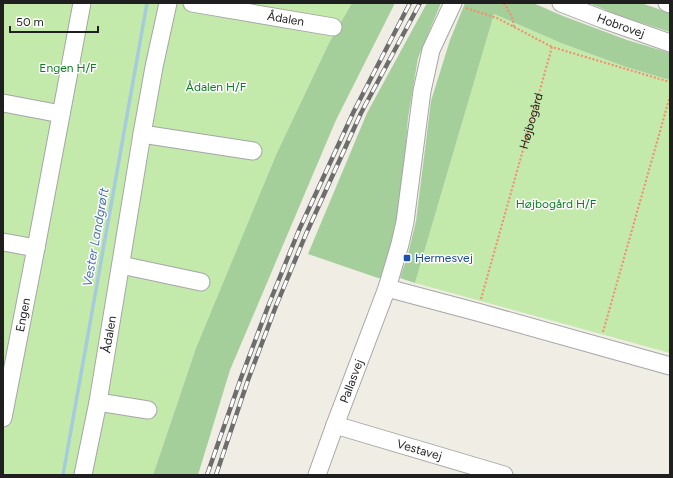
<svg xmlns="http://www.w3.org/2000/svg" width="673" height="478" font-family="Figtree,sans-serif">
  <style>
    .grass { fill: #c3e9ab }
    .forest { fill: #a4cf9a }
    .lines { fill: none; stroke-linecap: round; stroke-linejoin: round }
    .stream { stroke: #a5cbdd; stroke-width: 3.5 }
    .minor-casing { stroke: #a6a6a6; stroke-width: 19 }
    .path { stroke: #f9896c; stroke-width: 2; stroke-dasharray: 2 2; stroke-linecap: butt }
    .minor { stroke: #fff; stroke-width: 17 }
    .rail-casing { stroke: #6d6d6d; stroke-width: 4.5 }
    .rail { stroke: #fff; stroke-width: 3; stroke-dasharray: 9; stroke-linecap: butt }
    .transit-dot { fill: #1a4fb4; stroke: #fff; stroke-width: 1.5 }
    .labels { text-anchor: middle; stroke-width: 3; stroke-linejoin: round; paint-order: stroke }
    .street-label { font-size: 12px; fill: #1f1f1f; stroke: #fff }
    .park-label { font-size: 12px; fill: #0c7d21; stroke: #fff }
    .transit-label { font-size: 12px; fill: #164399; stroke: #fff; text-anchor: start }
    .water-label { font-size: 13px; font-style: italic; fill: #4b72ae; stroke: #fff }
  </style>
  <rect width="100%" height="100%" fill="#f0ede5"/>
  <!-- grass -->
  <g class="grass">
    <polygon points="3,3 352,3 329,43 276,155 196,348 153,475 3,475"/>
    <polygon points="494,14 561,43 626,67 670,80 670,353 415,283"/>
  </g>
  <!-- forest -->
  <g class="forest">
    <polygon points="352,3 395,3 336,120 230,370 198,475 153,475 196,348 276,155 329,43"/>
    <polygon points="427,3 441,3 418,58 408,118 402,193 395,242 383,278 378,278 308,254 367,113"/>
    <polygon points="465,3 533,3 563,16 627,40 670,53 670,80 626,67 561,43 494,14 415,283 400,278 408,254 416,221 431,101 450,40"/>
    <polygon points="589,3 641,3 670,13 670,32 620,16"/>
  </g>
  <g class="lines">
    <!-- stream -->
    <polyline class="stream" points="63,475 147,3"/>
    <!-- minor casing -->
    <g class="minor-casing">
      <g id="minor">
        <path id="s2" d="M192,3L333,27"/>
        <path id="s3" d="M561,3L602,19L670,43"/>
        <polyline points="667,3 670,4"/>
        <polyline points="3,103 61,114"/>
        <polyline points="142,134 253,151"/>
        <polyline points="3,242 36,248"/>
        <polyline points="121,265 201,282"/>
        <polyline points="387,288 477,312 670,366"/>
        <polyline points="98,402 148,410"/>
        <path id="s4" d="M3,418L36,248L82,3"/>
        <path id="s5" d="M335,425L504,475"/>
        <path id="s6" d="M83,475L98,402L142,134L154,67L168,3"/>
        <path id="s7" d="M317,475L335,425L387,288L400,244L405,222L422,91L431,50L453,3"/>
      </g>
    </g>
    <!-- path -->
    <g class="path">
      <polyline points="504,3 512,17 514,27"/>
      <polyline points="466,8 497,18 552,47"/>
      <path id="s1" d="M481,299L552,47L670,82"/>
      <polyline points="603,332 670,96"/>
    </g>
    <!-- minor -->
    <use href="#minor" class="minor"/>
    <!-- rail casing -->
    <g class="rail-casing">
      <g id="rail">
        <polyline points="207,475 241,378 269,304 299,230 354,111 410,3"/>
        <polyline points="216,475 248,380 276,306 306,234 361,113 420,3"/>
      </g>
    </g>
    <!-- rail -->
    <use href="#rail" class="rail"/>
  </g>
  <!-- markers -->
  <rect class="transit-dot" x="403" y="254" width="8" height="8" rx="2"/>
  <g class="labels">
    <!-- street labels -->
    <g class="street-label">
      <text dy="4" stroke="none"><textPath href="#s2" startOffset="95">Ådalen</textPath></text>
      <text dy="4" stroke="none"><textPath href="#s3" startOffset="64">Hobrovej</textPath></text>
      <text dy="4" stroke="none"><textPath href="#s1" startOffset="185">Højbogård</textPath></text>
      <text dy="4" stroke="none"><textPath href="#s4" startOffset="105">Engen</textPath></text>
      <text dy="4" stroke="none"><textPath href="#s6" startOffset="143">Ådalen</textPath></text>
      <text dy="4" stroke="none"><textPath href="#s7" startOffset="100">Pallasvej</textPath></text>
      <text dy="4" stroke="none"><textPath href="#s5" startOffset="88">Vestavej</textPath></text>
    </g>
    <!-- park labels -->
    <g class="park-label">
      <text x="68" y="72">Engen H/F</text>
      <text x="216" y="91">Ådalen H/F</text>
      <text x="556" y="208">Højbogård H/F</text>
    </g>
    <!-- transit labels -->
    <g class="transit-label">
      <text x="415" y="262">Hermesvej</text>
    </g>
    <!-- water labels -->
    <g class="water-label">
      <text transform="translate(95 237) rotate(-80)" y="5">Vester Landgrøft</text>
    </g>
  </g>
  <!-- border -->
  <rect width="673" height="478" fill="none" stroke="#1f1f1f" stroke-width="8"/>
  <!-- scale -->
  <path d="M10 26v6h88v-6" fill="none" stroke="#1f1f1f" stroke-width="2"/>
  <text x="16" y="26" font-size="12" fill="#1f1f1f" stroke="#ffffff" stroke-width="3" paint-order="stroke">50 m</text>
</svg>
